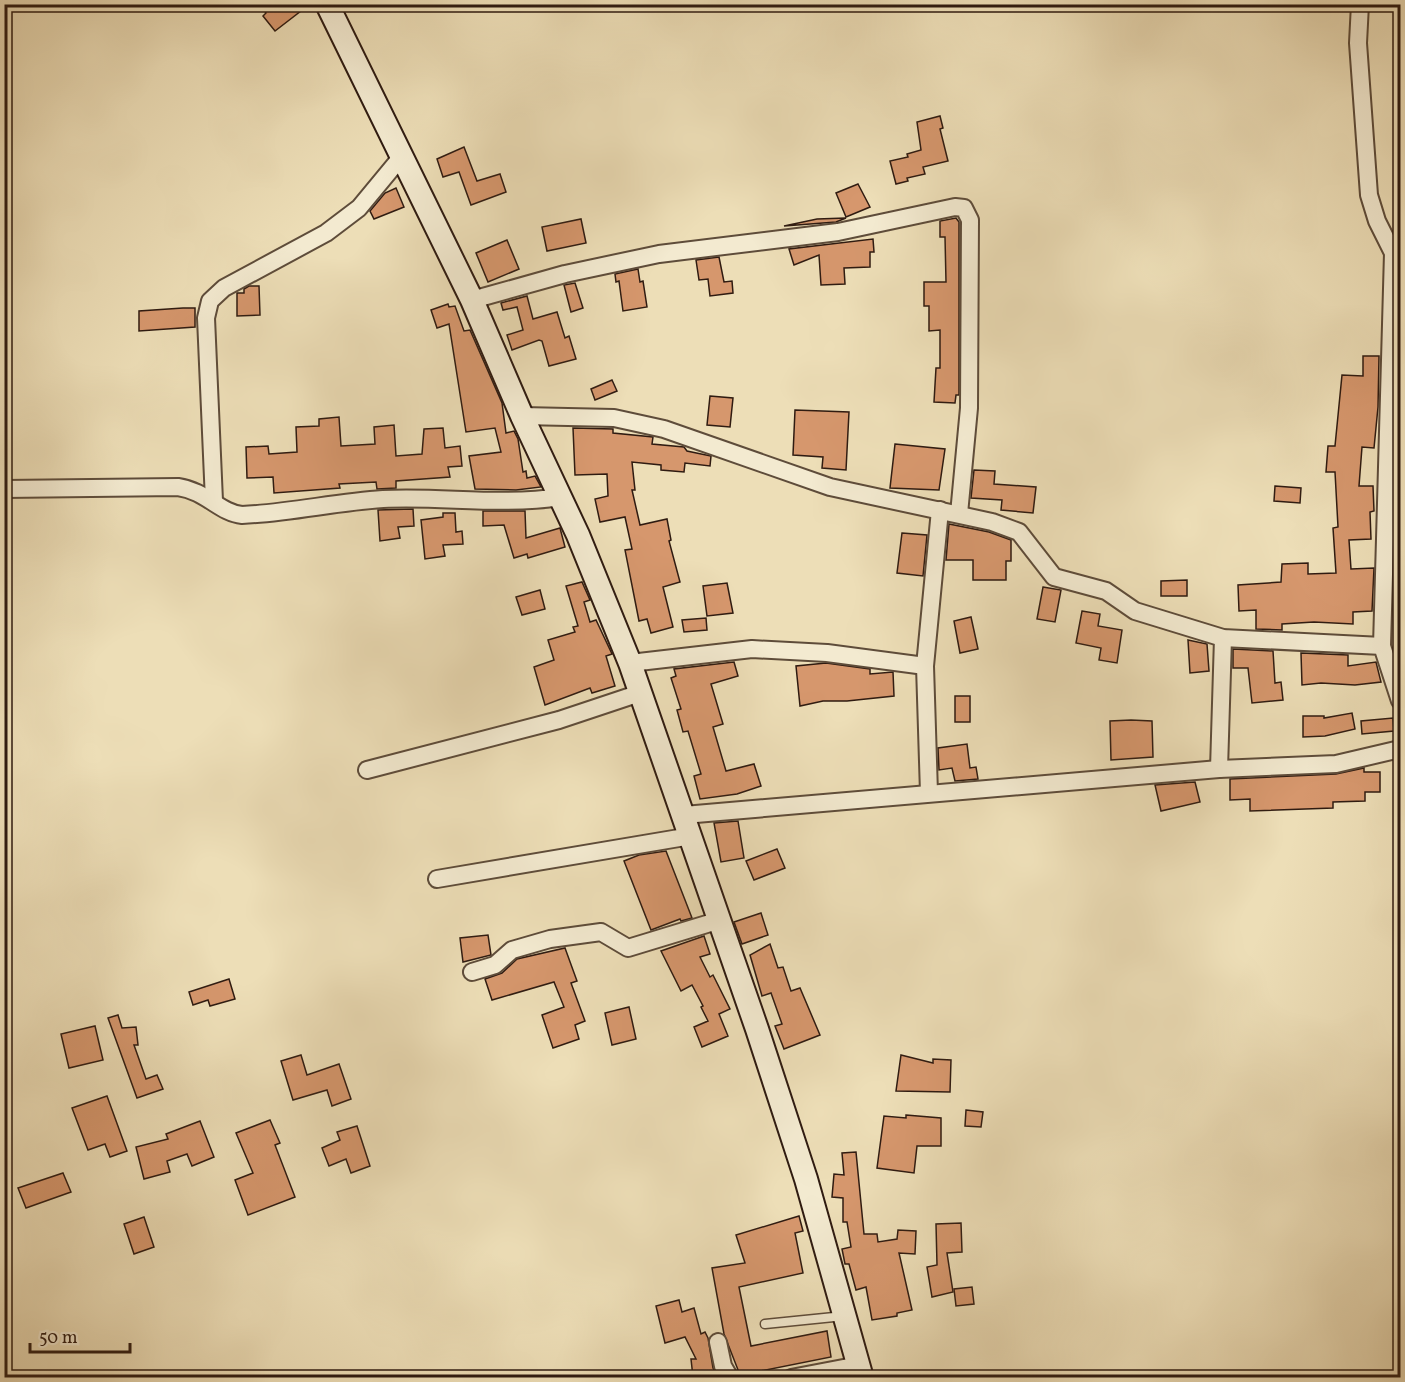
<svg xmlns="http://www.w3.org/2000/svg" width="1405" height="1382" font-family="Vollkorn,serif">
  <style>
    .building { fill: #d6976d; stroke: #2f1b11; stroke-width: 1.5 }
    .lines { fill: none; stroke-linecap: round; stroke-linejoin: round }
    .lane-casing { stroke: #5e4c3a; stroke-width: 11 }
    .street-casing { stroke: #5e4c3a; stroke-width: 20 }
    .secondary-casing { stroke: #2f1b11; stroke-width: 26 }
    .lane { stroke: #f3ead0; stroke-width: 8 }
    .street { stroke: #f3ead0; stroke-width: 16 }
    .secondary { stroke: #f3ead0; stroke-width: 22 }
  </style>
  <rect width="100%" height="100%" fill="#eddeb7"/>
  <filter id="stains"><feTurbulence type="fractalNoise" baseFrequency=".00333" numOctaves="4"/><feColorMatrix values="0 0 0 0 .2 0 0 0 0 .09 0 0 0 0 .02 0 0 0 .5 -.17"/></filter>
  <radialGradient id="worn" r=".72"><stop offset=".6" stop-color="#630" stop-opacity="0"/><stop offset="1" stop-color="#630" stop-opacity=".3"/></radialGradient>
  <!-- building -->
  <g class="building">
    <polygon points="260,4 310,4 275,31 263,16 266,13"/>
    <polygon points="940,116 943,128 940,129 948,161 923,167 925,174 907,178 908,181 896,184 890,161 908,157 907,154 921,150 917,122"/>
    <polygon points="464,147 477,181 500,174 506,192 471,205 459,172 443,177 437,159"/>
    <polygon points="858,184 870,207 846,217 836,193"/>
    <polygon points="396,188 404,207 374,219 370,211 385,193"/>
    <polygon points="846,218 836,222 784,226 817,219"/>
    <polygon points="956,218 959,222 959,395 956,395 955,403 934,402 936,368 940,368 940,330 929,331 929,306 924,306 924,282 946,282 945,237 940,237 940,221"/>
    <polygon points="581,219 586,243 547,251 542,227"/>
    <polygon points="873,239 874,252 870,252 870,267 844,268 845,284 821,285 819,255 794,265 789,249"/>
    <polygon points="507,240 519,269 488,282 476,253"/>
    <polygon points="719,257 724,282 732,281 733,293 710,296 708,279 699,280 696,260"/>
    <polygon points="638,269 640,282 643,281 647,307 623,311 619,281 616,282 615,274"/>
    <polygon points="575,283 583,308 571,312 564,285"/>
    <polygon points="249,286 259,286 260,315 237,316 237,293 244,293 244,289"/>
    <polygon points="527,296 533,319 557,312 565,338 569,336 576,359 549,366 542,341 539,340 512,350 507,335 523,330 517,307 503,310 501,303"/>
    <polygon points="448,304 449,307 455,306 464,331 470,330 502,403 506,433 514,431 518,439 523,472 526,471 527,478 535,476 541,487 516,490 475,489 469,456 501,452 495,428 466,432 449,324 437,328 431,310"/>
    <polygon points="183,308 195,308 195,327 139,331 139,311"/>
    <polygon points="1363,356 1379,356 1378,407 1374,448 1362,447 1359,486 1373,486 1374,511 1370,512 1371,539 1349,540 1351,569 1374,568 1372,611 1353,612 1353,624 1314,622 1282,624 1282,630 1256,629 1256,610 1239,611 1238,585 1281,582 1282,564 1308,563 1308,574 1336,573 1333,528 1338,527 1335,472 1326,472 1328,446 1335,446 1342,375 1363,376"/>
    <polygon points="612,380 617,391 595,400 591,389"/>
    <polygon points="710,396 733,398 730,427 707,425"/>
    <polygon points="795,410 849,412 846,470 822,468 823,457 793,455"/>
    <polygon points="339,417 341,446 375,444 374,427 394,425 396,456 422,454 424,429 443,428 445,448 460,446 462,466 448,467 450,477 396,481 396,488 377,489 376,482 339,484 340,488 274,493 273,477 247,478 246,447 268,446 269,454 297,452 296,427 319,426 319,419"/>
    <polygon points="573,428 613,429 613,433 653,437 652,444 684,447 687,451 711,456 710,466 685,463 684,472 661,470 661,465 632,462 635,490 632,490 640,525 667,519 671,540 669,541 680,582 663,587 673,627 651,633 647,619 639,621 625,550 632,549 625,517 600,522 595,499 608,496 607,474 575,475"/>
    <polygon points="895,444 945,449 939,490 890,488"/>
    <polygon points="974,470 995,471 994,484 1036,487 1033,513 1001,510 1002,500 971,498"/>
    <polygon points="1275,486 1301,488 1300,503 1274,501"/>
    <polygon points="413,509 414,526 398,527 400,538 380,541 378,510"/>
    <polygon points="483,511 525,511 526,538 560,528 565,547 528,558 527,554 514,558 504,525 483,526"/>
    <polygon points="443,513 455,513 456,532 462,531 463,544 443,545 445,556 425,559 421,520 443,517"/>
    <polygon points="949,524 989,532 1011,540 1011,561 1006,561 1006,580 973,580 973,560 946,560"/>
    <polygon points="902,533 927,535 923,576 897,573"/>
    <polygon points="1187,580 1187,596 1161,596 1161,581"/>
    <polygon points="582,582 590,600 584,602 590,622 596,620 612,654 606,656 615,686 592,693 590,688 545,705 534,667 554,660 548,640 575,632 573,627 578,626 566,586"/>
    <polygon points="727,583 733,613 707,616 703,586"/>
    <polygon points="1043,587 1061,590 1055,622 1037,619"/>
    <polygon points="540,590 545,609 522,615 516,597"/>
    <polygon points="1082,611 1100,614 1098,626 1122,630 1117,663 1099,660 1101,648 1076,643"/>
    <polygon points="971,617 978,649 960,653 954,621"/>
    <polygon points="706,618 707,630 684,632 682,620"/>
    <polygon points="1188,640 1207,644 1209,671 1190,673"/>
    <polygon points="1233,649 1273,651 1275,683 1281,682 1283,700 1252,703 1248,668 1233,668"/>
    <polygon points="1301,653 1348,655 1348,666 1376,662 1381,682 1355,685 1321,683 1302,685"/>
    <polygon points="734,662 738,676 711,684 723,724 713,727 726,771 754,764 761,786 737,794 700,799 694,776 701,774 688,731 683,732 677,710 681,709 671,678 676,676 674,669"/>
    <polygon points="826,663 870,669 870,674 893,672 894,696 847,701 823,701 800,706 796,666"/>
    <rect x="955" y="696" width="15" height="26"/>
    <polygon points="1352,713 1355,729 1325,736 1303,737 1303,716 1324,716 1324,718"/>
    <polygon points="1393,718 1394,731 1362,734 1361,721"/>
    <polygon points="1131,720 1152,721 1153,757 1111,760 1110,721"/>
    <polygon points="967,744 970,768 976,767 978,779 955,781 952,768 939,770 938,748"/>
    <polygon points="1364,768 1364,772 1380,772 1380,792 1365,792 1365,801 1333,802 1333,808 1250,811 1250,799 1230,800 1230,779 1336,774"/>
    <polygon points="1195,782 1200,802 1161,811 1155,785"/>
    <polygon points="738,821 744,858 721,862 714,823"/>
    <polygon points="777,849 785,868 754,880 746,861"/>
    <polygon points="666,851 692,918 681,921 680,919 651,930 624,861 639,855"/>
    <polygon points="761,913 768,935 742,944 734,922"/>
    <polygon points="488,935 491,955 463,962 460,938"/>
    <polygon points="704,936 710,954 700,957 710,977 713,975 730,1009 719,1014 728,1036 702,1047 694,1027 708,1021 701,1007 703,1006 692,985 681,991 661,951"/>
    <polygon points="770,944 778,968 783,967 791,991 800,988 820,1035 784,1049 775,1026 782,1024 771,993 762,996 750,955"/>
    <polygon points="565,948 577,981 571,983 585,1021 575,1025 579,1039 553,1048 542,1015 564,1007 554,982 492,1000 485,979 502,973 517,959"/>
    <polygon points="229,979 235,999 210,1006 208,1000 193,1005 189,992"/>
    <polygon points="629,1007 636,1039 612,1045 605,1013"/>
    <polygon points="118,1015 122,1028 136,1027 138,1045 134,1045 146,1079 157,1075 163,1089 137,1098 108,1018"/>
    <polygon points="95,1026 103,1060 69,1068 61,1034"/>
    <polygon points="301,1055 307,1075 339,1064 351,1099 332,1106 327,1090 293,1100 281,1061"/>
    <polygon points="901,1055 933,1063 933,1059 951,1060 950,1092 896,1091"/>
    <polygon points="107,1096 127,1151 110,1157 105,1144 88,1150 72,1108"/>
    <polygon points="966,1110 983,1112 981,1127 965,1126"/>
    <polygon points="906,1115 941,1118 941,1146 917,1146 914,1173 877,1168 884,1116 906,1118"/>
    <polygon points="270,1120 280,1143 275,1145 295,1197 248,1215 235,1180 253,1173 236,1133"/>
    <polygon points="200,1121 214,1157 192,1166 187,1154 167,1161 170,1172 144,1179 136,1147 168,1139 166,1134"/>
    <polygon points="357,1126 370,1166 351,1173 346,1159 329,1166 322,1148 340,1140 337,1132"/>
    <polygon points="856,1152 864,1234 877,1234 878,1242 897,1239 898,1230 916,1231 915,1254 899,1253 912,1310 897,1313 897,1316 872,1320 866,1287 856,1290 849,1264 845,1264 842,1249 851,1247 847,1222 843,1222 843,1198 832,1197 834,1174 844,1175 842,1153"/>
    <polygon points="63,1173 71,1192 26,1208 18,1188"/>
    <polygon points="799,1216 803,1231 795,1233 803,1273 739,1287 751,1346 827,1331 831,1357 740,1375 724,1334 712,1268 745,1263 736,1235"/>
    <polygon points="144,1217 154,1247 134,1254 124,1224"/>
    <polygon points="961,1223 962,1252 947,1253 953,1292 932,1297 927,1267 937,1265 936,1224"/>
    <polygon points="972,1287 974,1304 956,1306 954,1289"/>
    <polygon points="679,1300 682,1312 694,1308 701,1334 705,1332 708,1338 713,1368 718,1377 693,1377 691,1359 696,1359 685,1337 665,1343 656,1306"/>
  </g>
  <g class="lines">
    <!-- lane casing -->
    <g class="lane-casing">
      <polyline id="lane" points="765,1324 844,1316"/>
    </g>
    <!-- street casing -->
    <g class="street-casing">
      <g id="street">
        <polyline points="1360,4 1358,43 1369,195 1377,221 1393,253 1382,646"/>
        <polyline points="472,300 565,274 659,254 838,232 955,207 964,208 970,220 969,408 959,514"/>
        <polyline points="522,416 614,418 664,429 830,487 992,522 1019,532 1054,577 1106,591 1135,611 1223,638 1382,646 1400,701"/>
        <path d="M4,489L178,487C206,491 220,513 242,515C289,513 336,502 383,499C443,496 501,506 561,497"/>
        <polyline points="214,501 206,318 210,301 224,288 326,233 359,208 402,156"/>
        <polyline points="630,663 752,649 827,653 925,666"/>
        <polyline points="1219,769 1223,638"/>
        <polyline points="367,770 559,720 640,693"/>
        <polyline points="929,793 925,666 940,510"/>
        <polyline points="684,815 1219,769 1336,764 1400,749"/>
        <polyline points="437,879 691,836"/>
        <polyline points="472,972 495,965 512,950 550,939 601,932 628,948 720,920"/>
        <polyline points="718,1342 723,1366 730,1378"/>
        <polyline points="791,1378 859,1365"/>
      </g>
    </g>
    <!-- secondary casing -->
    <g class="secondary-casing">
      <polyline id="secondary" points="327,4 472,300 522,416 578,535 630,663 757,1029 806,1179 862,1378"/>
    </g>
    <!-- lane -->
    <use href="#lane" class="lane"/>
    <!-- street -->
    <use href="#street" class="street"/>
    <!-- secondary -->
    <use href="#secondary" class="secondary"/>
  </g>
  <!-- margin -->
  <rect width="1405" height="1382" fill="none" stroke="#eddeb7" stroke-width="24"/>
  <rect x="6" y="6" width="1393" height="1370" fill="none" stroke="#2f1b11" stroke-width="3"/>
  <rect x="12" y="12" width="1381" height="1358" fill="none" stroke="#2f1b11" stroke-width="1.5"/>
  <!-- scale -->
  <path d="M30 1343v9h100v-9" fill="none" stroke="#2f1b11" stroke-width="3"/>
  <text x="39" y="1343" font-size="18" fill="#2f1b11" stroke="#f3ead0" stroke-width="4.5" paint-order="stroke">50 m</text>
  <rect width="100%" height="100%" filter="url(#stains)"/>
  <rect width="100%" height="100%" fill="url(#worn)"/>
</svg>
